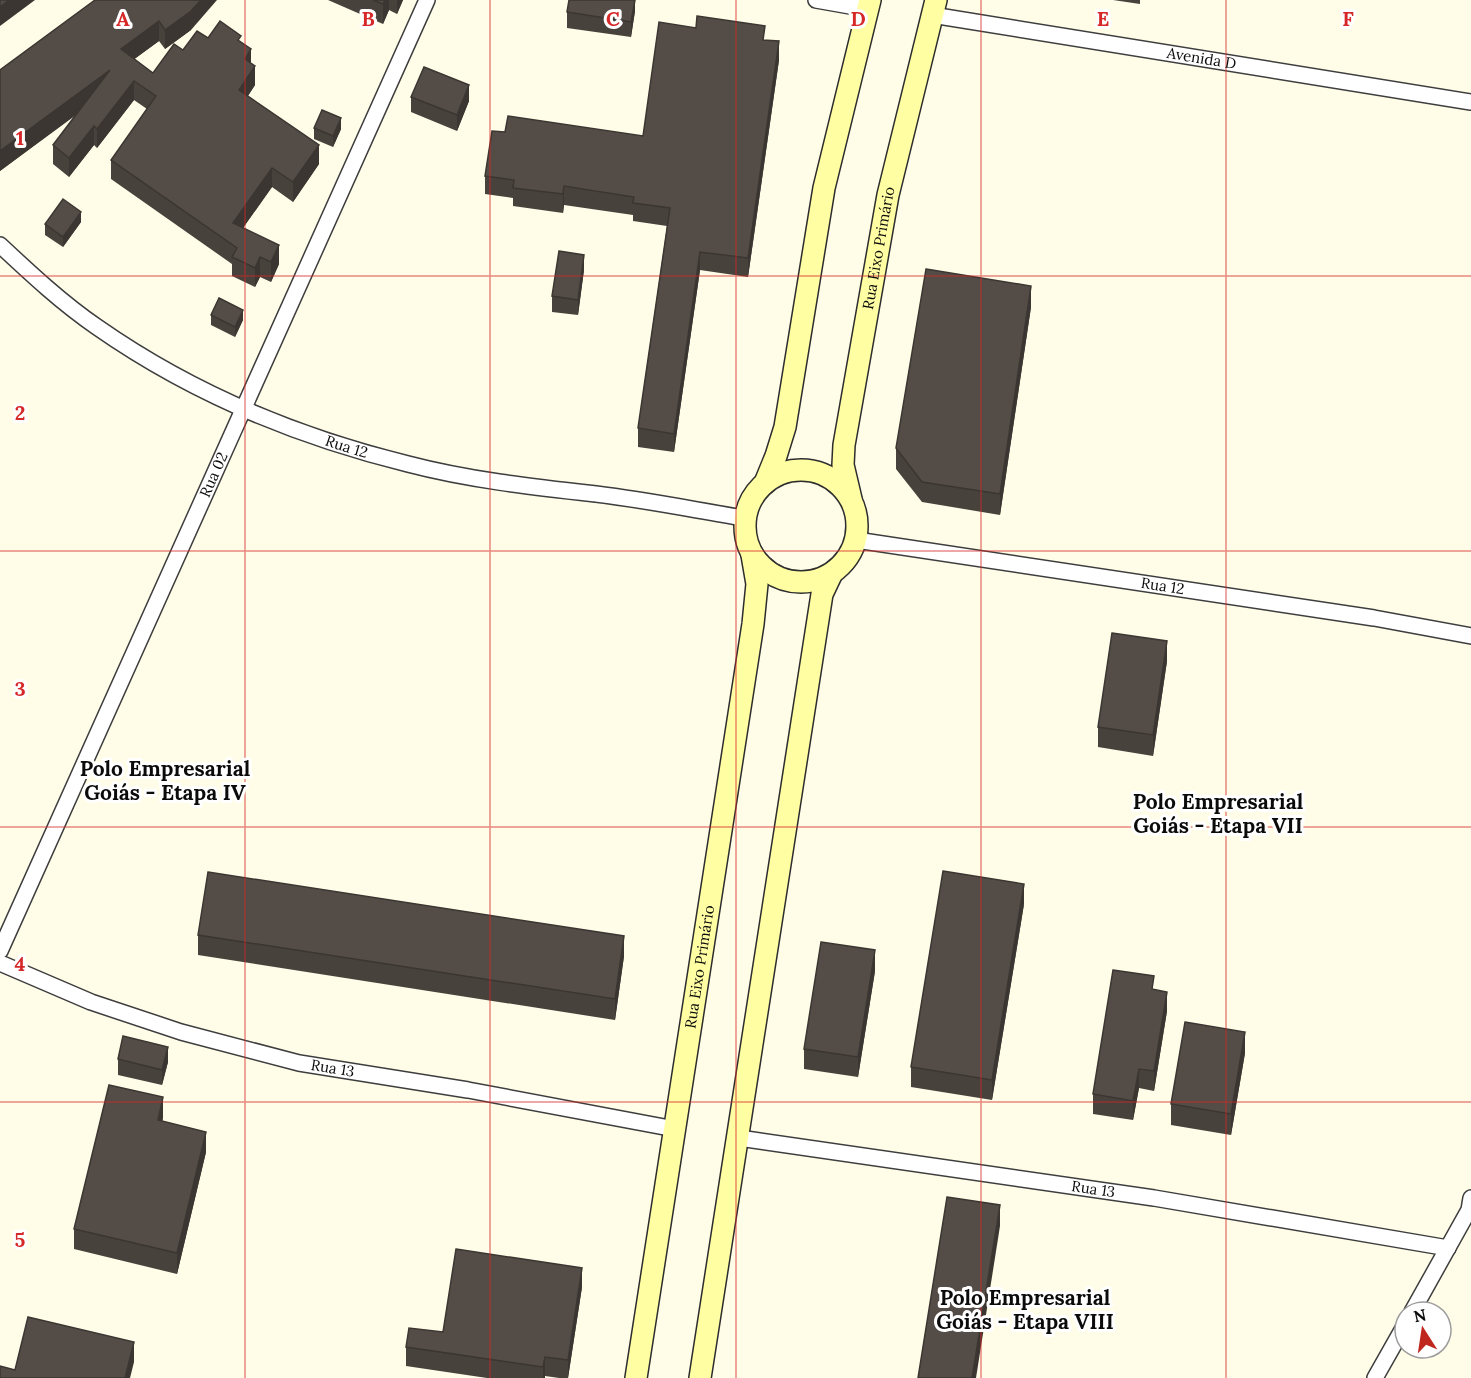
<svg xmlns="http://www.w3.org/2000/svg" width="1471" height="1378" font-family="Lora,serif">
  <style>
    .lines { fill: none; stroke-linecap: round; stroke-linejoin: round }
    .street-casing { stroke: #3e3e3e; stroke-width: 18 }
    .secondary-casing { stroke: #2d2d2d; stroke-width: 24 }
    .street { stroke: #fff; stroke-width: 15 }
    .secondary { stroke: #fffea3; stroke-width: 21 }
    .wall { fill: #48423d }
    .shaded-wall { fill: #3b3632 }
    .building { fill: #544d47; stroke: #3b3632; stroke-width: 1.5 }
    .grid { fill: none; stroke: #d62828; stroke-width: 1.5; stroke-opacity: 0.55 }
    .labels { text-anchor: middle; stroke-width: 6; stroke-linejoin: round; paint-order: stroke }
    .street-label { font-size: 15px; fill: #0b0b0b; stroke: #fff }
    .district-label { font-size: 21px; font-weight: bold; fill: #0b0b0b; stroke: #fff }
    .grid-label { font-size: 20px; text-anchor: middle; font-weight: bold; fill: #d62828; stroke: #fff; stroke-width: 6; stroke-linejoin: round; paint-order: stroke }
  </style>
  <rect width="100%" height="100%" fill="#fffde8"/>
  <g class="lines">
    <!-- street casing -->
    <g class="street-casing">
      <g id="street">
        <polyline points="816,0 867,9"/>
        <path id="s1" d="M932,15L1471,102"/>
        <path id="s2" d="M0,245C31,274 62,303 97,327C190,392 298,437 408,464C469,480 533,487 596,494C646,500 695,510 744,518"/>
        <path id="s3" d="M856,540L1374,618L1471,636"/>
        <path id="s4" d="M0,951L427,0"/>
        <path id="s5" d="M0,963L91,1002L181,1032L299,1063L468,1090L675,1129"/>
        <path id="s6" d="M739,1138L1154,1198L1448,1248"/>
        <polyline points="1412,1312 1469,1210 1471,1198"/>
        <polyline points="1375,1378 1405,1325"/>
      </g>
    </g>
    <!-- secondary casing -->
    <g class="secondary-casing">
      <g id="secondary">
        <circle cx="801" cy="526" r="56"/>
        <polyline points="765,483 776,456 785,427 824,188 870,0"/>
        <path id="s7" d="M851,499L843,465L844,445L888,195L936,0"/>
        <path id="s8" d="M636,1378L753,624L757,584L752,555"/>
        <polyline points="700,1378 822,594 831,575"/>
      </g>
    </g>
    <!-- street -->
    <use href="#street" class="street"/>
    <!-- secondary -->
    <use href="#secondary" class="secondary"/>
  </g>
  <!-- wall -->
  <g class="wall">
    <polygon points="95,0 191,30 165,49 159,41 134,59 153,73 183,50 208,38 241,42 251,63 255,85 248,96 319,164 293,202 272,187 243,228 279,264 271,282 260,277 255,287 232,276 232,264 111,179 111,160 147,109 134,100 97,148 94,145 69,177 53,164 53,145 76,114 0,171 0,70"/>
    <polygon points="328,0 403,0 397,14 389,10 383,24"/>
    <polygon points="635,0 635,11 631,37 567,28 567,12"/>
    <polygon points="1113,0 1140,0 1140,4"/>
    <polygon points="765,40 779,60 748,277 700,270 674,452 638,447 638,428 667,226 633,221 633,215 564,205 563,213 513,206 513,198 485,194 485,176 505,132 643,136"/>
    <polygon points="411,97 469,101 457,131 411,112"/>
    <polygon points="314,128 341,129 333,147 314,139"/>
    <polygon points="81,222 63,247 45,235 45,224"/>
    <polygon points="584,270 578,315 552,312 552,296"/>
    <polygon points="1031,307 1000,515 922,502 896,469 896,448"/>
    <polygon points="211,315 243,320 235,337 211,325"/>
    <polygon points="1167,661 1153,756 1098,747 1098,727"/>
    <polygon points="1024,904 992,1100 911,1087 911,1067"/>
    <polygon points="198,935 624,956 615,1020 198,955"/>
    <polygon points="875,971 858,1077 804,1069 804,1049"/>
    <polygon points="1154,990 1167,1011 1154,1091 1139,1088 1133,1120 1093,1114 1093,1094"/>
    <polygon points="1245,1053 1231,1135 1171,1125 1171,1104"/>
    <polygon points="118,1059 168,1062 162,1085 118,1075"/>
    <polygon points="163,1118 162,1121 206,1152 177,1274 74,1249 74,1229"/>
    <polygon points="582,1287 568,1378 559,1378 545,1376 545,1378 487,1378 406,1366 406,1347 443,1332"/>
  </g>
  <!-- shaded-wall -->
  <g class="shaded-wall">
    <polygon points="9,0 35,0 0,26 0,7"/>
    <polygon points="201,0 217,0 191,30 165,49 165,30"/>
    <polygon points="385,0 389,0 389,10 383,24 383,4"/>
    <polygon points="397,0 403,0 397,14"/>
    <polygon points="635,0 635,11 631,37 631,22"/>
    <polygon points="159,21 159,41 121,69 121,49"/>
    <polygon points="779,41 779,60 748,277 748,258"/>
    <polygon points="251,49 251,68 245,59"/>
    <polygon points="255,66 255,85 239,109 239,90"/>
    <polygon points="110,70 110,90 0,171 0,151"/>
    <polygon points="134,81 134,100 97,148 97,129"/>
    <polygon points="469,85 469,101 457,131 457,115"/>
    <polygon points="341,118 341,129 333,147 333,136"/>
    <polygon points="94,126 94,145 69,177 69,158"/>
    <polygon points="319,145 319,164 293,202 293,182"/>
    <polygon points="272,168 272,187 233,242 233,223"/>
    <polygon points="564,186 564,205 563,213 563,194"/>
    <polygon points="81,212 81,222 63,247 63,237"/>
    <polygon points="279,245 279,264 271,282 271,262"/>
    <polygon points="700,252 700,270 674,452 674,434"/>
    <polygon points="584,255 584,270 578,315 578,300"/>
    <polygon points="260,257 260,277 255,287 255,268"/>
    <polygon points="1031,286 1031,307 1000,515 1000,494"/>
    <polygon points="243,310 243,320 235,337 235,327"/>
    <polygon points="1167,641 1167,661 1153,756 1153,735"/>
    <polygon points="1024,884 1024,904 992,1100 992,1080"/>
    <polygon points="624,936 624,956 615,1020 615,999"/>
    <polygon points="875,950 875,971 858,1077 858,1057"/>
    <polygon points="1167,992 1167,1011 1154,1091 1154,1071"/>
    <polygon points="1245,1032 1245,1053 1231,1135 1231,1114"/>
    <polygon points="168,1047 168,1062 162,1085 162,1070"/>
    <polygon points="1139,1069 1139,1088 1133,1120 1133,1101"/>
    <polygon points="163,1097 163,1118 158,1141 158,1120"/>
    <polygon points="206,1132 206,1152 177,1274 177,1253"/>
    <polygon points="1000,1205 1000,1226 976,1378 972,1378"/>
    <polygon points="582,1268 582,1287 568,1378 568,1360"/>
    <polygon points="134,1342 134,1362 130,1378 125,1378"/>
    <polygon points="545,1357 545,1378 543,1378 543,1367"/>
  </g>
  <!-- building -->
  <g class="building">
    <polygon points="0,0 9,0 0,7"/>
    <polygon points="95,0 201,0 191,11 165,30 159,21 121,49 153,73 174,44 183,50 197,31 208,38 220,21 241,36 238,40 251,49 245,59 255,66 239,90 319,145 293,182 272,168 233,223 279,245 271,262 260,257 255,268 232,257 237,248 111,160 156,96 134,81 97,129 94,126 69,158 53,145 110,70 0,151 0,70"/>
    <polygon points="373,0 385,0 383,4"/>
    <polygon points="569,0 635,0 631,22 567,12"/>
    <polygon points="697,16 765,26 763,40 779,41 748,258 700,252 674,434 638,428 670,208 633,203 634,197 564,186 563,194 513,188 514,180 485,176 492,131 505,132 508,116 643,136 659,22 696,28"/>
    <polygon points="424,67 469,85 457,115 411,97"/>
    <polygon points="322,110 341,118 333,136 314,128"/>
    <polygon points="63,199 81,212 63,237 45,224"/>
    <polygon points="559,251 584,255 578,300 552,296"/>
    <polygon points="926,269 1031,286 1000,494 922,482 896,448"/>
    <polygon points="219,298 243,310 235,327 211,315"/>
    <polygon points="1112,633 1167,641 1153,735 1098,727"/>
    <polygon points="943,871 1024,884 992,1080 911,1067"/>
    <polygon points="208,872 624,936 615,999 198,935"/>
    <polygon points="821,942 875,950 858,1057 804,1049"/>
    <polygon points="1113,970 1154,976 1152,989 1167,992 1154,1071 1139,1069 1133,1101 1093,1094"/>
    <polygon points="1185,1022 1245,1032 1231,1114 1171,1104"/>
    <polygon points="123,1036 168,1047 162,1070 118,1059"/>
    <polygon points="109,1085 163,1097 158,1120 206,1132 177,1253 74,1229"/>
    <polygon points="947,1197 1000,1205 972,1378 918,1378"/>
    <polygon points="456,1249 582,1268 568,1360 545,1357 543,1367 406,1347 409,1328 443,1332"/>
    <polygon points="28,1317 134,1342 125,1378 0,1378 0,1366 15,1370"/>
  </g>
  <!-- grid -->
  <path class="grid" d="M245,0V1378M490,0V1378M736,0V1378M981,0V1378M1226,0V1378M0,276H1471M0,551H1471M0,827H1471M0,1102H1471"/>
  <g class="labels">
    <!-- street labels -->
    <g class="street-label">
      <text dy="5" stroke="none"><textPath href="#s1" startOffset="273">Avenida D</textPath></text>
      <text dy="5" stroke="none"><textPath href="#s7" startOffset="255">Rua Eixo Primário</textPath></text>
      <text dy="5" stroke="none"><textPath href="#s2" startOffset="405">Rua 12</textPath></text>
      <text dy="5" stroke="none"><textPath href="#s4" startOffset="522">Rua 02</textPath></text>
      <text dy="5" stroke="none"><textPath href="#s3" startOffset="310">Rua 12</textPath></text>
      <text dy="5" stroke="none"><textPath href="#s8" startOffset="416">Rua Eixo Primário</textPath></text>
      <text dy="5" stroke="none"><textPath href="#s5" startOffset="350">Rua 13</textPath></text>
      <text dy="5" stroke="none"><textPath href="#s6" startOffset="358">Rua 13</textPath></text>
    </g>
    <!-- district labels -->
    <g class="district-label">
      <text x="165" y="776">Polo Empresarial<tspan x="165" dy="24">Goiás - Etapa IV</tspan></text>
      <text x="1218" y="809">Polo Empresarial<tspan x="1218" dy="24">Goiás - Etapa VII</tspan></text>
      <text x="1025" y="1305">Polo Empresarial<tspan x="1025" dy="24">Goiás - Etapa VIII</tspan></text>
    </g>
  </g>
  <g class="grid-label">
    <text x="123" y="26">A</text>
    <text x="368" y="26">B</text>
    <text x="613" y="26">C</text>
    <text x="858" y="26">D</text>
    <text x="1103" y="26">E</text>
    <text x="1348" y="26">F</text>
    <text x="20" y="145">1</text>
    <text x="20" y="420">2</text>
    <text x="20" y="696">3</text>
    <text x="20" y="971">4</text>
    <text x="20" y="1247">5</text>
  </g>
  <!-- north arrow -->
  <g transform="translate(1423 1330) rotate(348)"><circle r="28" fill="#ffffff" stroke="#9d9d9d" stroke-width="1.5"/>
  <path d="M0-4.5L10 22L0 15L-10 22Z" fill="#bf261e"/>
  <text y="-9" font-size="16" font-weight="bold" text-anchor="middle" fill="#0b0b0b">N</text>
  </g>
</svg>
